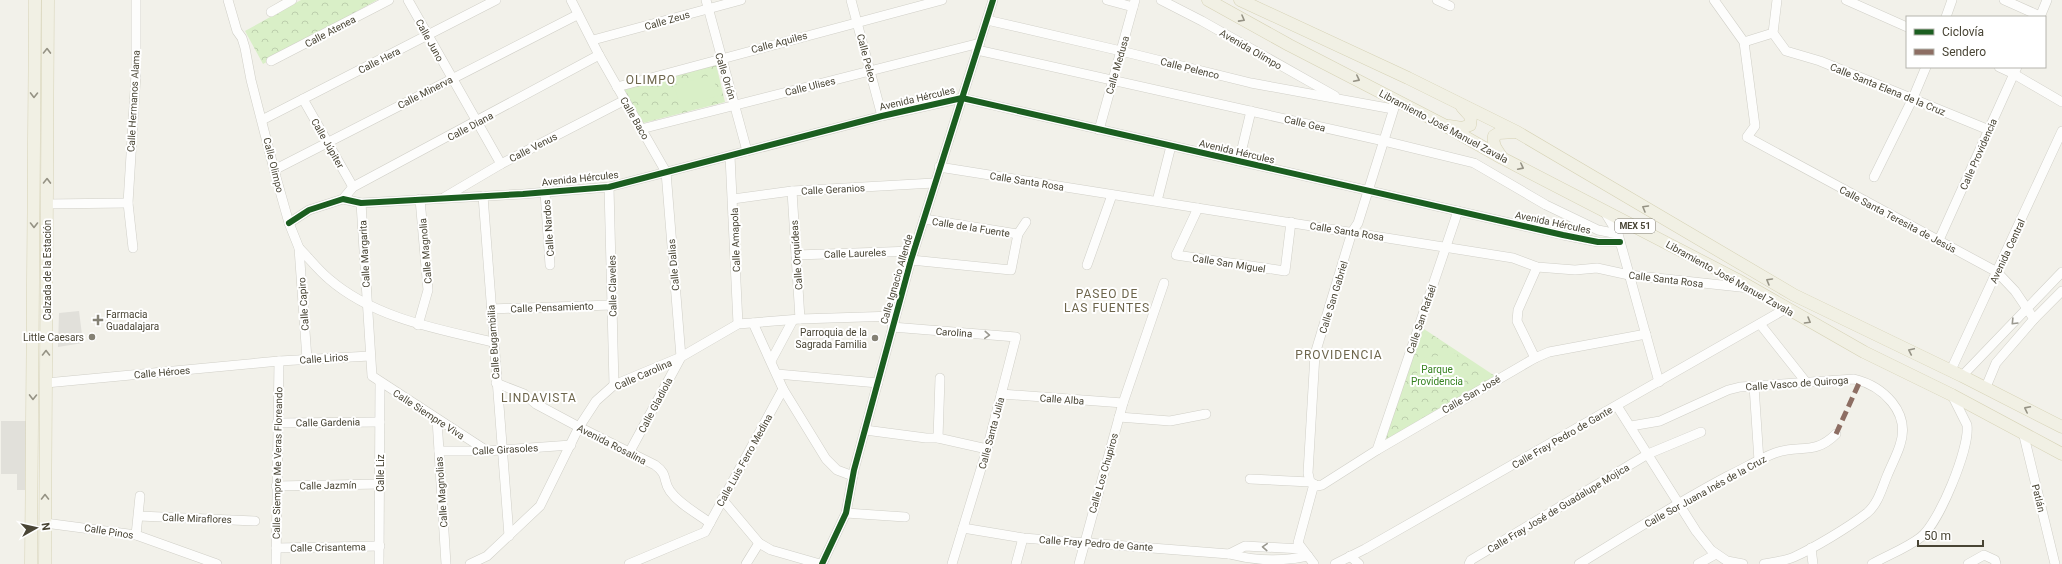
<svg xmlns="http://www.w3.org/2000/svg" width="2062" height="564" font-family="Roboto,sans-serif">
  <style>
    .park { fill: url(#park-crowns) }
    .garden { fill: #d9efc7 }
    .parking { fill: #e1e0da }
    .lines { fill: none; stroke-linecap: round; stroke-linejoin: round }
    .minor-casing { stroke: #d0cfc7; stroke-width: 10 }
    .major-casing { stroke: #d6d2b5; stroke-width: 13 }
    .minor { stroke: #fdfdfc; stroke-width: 9 }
    .major { stroke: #f1f0e4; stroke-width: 12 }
    .quiet { stroke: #8d6e63; stroke-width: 5; stroke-dasharray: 10 5; stroke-linecap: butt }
    .cycleway-casing { stroke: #fff; stroke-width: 8 }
    .cycleway { stroke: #1b5e20; stroke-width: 6 }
    .oneway { stroke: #959284 }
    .oneway2 { stroke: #9a988f }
    .poi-dot { fill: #848174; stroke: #fff; stroke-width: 1.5 }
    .labels { text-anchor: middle; stroke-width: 4; stroke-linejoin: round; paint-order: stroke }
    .shield { fill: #fff; stroke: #807d72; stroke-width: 1 }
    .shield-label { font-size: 9px; font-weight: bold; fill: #494535 }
    .street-label { font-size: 10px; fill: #494535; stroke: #fff }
    .poi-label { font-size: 10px; fill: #494535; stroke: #fff; text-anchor: end }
    .park-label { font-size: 10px; fill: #368221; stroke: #fff }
    .quarter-label { font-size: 12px; letter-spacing: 1px; fill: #6d654b; stroke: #fff }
  </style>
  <defs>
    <pattern id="park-crowns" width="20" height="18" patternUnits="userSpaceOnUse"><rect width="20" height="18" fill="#d9efc7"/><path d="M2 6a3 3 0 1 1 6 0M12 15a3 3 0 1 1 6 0" fill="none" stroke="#bcceac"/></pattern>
  </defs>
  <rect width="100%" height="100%" fill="#f2f1ea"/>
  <!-- park -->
  <g class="park">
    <polygon points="301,0 377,0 263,64 245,31"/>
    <polygon points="716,64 725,102 643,123 622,88"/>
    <polygon points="1421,327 1495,376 1382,443"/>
  </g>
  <!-- garden -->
  <g class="garden">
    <polygon points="713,75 718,96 680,106 674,85"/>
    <polygon points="1457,353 1461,380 1419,386 1415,359"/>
  </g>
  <!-- parking -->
  <g class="parking">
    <polygon points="79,311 83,343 58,347 59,313"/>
    <polygon points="1,421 28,421 27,490 17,490 17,474 1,474"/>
  </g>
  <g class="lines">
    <!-- minor casing -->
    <g class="minor-casing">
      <g id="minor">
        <polyline points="228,0 237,31 242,38 245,48 251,80 276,177 289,223 299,248 307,359"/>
        <polyline points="408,0 501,164"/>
        <polyline points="571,0 599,55 666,172 681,357 629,453"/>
        <polyline points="706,0 747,151"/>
        <polyline points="851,0 882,116"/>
        <polyline points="1107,0 1133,7"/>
        <polyline points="1161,0 1202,21 1335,96"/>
        <polyline points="1437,0 1450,6"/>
        <polyline points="1714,0 1744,42 1755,126 1747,137 1997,272 2015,291 2034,319"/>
        <polyline points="1777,0 1773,33 1786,51 1820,61 1989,130"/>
        <polyline points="1846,0 1907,27"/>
        <polyline points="2004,0 2040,16"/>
        <polyline points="271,12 292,0"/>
        <polyline points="1946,17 1952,0"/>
        <polyline points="2040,17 2047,0"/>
        <polyline points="987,20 1121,51 1251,83 1393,109"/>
        <polyline points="593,40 741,0"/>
        <polyline points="1744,42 1773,33"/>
        <polyline points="977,50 1384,141 1474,163 1546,205 1598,230 1618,234"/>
        <polyline points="271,61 389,0"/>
        <polyline points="1999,67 2014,74 2062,102"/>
        <polyline points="617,87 942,0"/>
        <polyline points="303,99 353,187"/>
        <polyline points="262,120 496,0"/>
        <polyline points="641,129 980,43"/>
        <polyline points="1099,130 1135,0"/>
        <polyline points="730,156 738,324"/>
        <polyline points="1239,161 1251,111"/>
        <polyline points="939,167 1513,258 1537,267 1575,270 1597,268 1629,275 1749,288"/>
        <polyline points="274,170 577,15"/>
        <polyline points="1874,177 1913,98 1926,67"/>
        <polyline points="609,187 614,385"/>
        <polyline points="792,191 800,319"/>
        <polyline points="545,192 550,265"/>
        <polyline points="483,196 509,536"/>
        <polyline points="445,197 501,164 625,100"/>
        <polyline points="343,199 353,187 599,55"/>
        <polyline points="733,199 792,191 934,183"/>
        <polyline points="1157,201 1171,146"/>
        <polyline points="361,203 372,376 487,451"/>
        <polyline points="46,204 128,203"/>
        <polyline points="1198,208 1176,255 1285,271 1291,222"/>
        <polyline points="1604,211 1618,234 1659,382"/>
        <polyline points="924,219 1018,234"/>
        <polyline points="289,223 309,210 343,199 361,203 523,194 609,187 882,116 962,98 1563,235 1598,242 1620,242"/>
        <polyline points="1939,240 2017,67"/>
        <polyline points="133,248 128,203 136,74 136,0"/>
        <path d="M299,248C309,258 318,270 329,279C374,318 437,329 493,342"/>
        <polyline points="796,255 914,251"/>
        <polyline points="911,260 1011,270 1018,234 1026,222"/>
        <polyline points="1087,265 1112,195"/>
        <polyline points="491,309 612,305"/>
        <polyline points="753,323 783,389 826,459 837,470 853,476"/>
        <polyline points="1760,324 1806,382"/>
        <polyline points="418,325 428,290 420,199"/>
        <polyline points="892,327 1016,337 987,449 952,564"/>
        <polyline points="1535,358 1517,321 1518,310 1537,267"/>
        <polyline points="771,361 793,320"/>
        <polyline points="1951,370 2062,131"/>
        <polyline points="777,374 878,383"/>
        <polyline points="1962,376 2062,272"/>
        <polyline points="46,383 279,361 370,356"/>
        <path d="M496,383L524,394L536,404L579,427L655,465C669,475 662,480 670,491C680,505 697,513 710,523"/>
        <polyline points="1754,386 1759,461"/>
        <polyline points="1986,387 1996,363 2034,319 2062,291"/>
        <polyline points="1001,394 1123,403"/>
        <polyline points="1617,406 1696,531 1711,550 1727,561 1743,564"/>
        <polyline points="1119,417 1170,421 1206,414"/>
        <polyline points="437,419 446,564"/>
        <polyline points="277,423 380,422"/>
        <path d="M1631,426L1660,421L1728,390L1740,387L1854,379C1883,386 1911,412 1900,445C1897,455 1891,466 1887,476C1882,488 1878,504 1867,513C1849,527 1814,548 1794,557C1785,561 1773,562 1764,564"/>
        <polyline points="865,430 926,438 938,438 987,449"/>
        <polyline points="2023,432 2055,564"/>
        <polyline points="938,438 940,378"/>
        <polyline points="1377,450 1458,211"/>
        <polyline points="439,451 487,451 571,445"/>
        <polyline points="1250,479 1310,482 1317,486 1322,485 1377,450 1535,358 1549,352 1646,334"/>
        <polyline points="1310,482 1308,473 1315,354 1352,232 1358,223 1395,105"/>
        <polyline points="1314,484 1298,543 1314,564"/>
        <polyline points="276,486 380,484"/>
        <polyline points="722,499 759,543 771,550 820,564"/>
        <polyline points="846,513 905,517"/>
        <polyline points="139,516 255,521"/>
        <polyline points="45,523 136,535 217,564"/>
        <path d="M963,528L1023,538L1229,554C1256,561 1281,562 1308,556"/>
        <polyline points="136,535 140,496"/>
        <polyline points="276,548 380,546"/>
        <polyline points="1811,548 1813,564"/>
        <polyline points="1229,554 1245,546 1302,549"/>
        <polyline points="1350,556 1359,564"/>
        <polyline points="276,564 279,361"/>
        <polyline points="379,564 380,383"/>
        <polyline points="470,564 487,556 540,506 579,427 596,401 614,385 681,357 738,324 800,319 895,316"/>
        <polyline points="629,564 705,532 783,389"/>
        <polyline points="746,564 759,543"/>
        <polyline points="822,564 846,513 854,470 911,260 993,0"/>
        <polyline points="1016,564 1023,538"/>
        <polyline points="1079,564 1123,403 1164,283"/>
        <polyline points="1335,564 1365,549 1787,308"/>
        <polyline points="1469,564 1471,560 1648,454 1701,432"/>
        <path d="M1579,564C1628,534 1677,503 1728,476C1743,469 1759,459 1775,453C1800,444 1814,456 1836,434"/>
        <polyline points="1698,564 1716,554"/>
        <path d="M1872,564C1888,555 1907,548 1921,537C1939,523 1970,448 1967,425L1952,395"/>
        <polyline points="1968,564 1984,555 1995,560 1996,564"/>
      </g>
    </g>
    <!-- major casing -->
    <g class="major-casing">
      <g id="major">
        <polyline points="1208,0 1289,45 1444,125 1502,158 1736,279 1864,352 1952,395 2062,454"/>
        <polyline points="1240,0 1408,78 1517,132 1794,295 1962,376 2062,427"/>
        <polyline points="1449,126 1462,128 1470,125 1471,117 1462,107"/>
        <path d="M1501,156C1496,149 1492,144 1494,136L1499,133L1516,132"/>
        <polyline points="31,564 35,0"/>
        <polyline points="45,564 48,0"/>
      </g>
    </g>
    <!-- minor -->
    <use href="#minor" class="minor"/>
    <!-- major -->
    <use href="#major" class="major"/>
    <!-- quiet -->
    <polyline class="quiet" points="1836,434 1860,381"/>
    <!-- cycleway casing -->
    <g class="cycleway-casing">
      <g id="cycleway">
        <polyline points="289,223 309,210 343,199 361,203 523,194 609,187 882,116 962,98 1563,235 1598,242 1620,242"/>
        <polyline points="822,564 846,513 854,470 911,260 993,0"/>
      </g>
    </g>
    <!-- cycleway -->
    <use href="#cycleway" class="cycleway"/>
  </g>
  <!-- one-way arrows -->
  <defs><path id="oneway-chevron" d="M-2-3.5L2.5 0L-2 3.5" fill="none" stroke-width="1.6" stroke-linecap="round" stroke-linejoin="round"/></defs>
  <g class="oneway">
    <use href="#oneway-chevron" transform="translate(1242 19) rotate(29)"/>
    <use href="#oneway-chevron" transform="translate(47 51) rotate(-89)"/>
    <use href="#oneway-chevron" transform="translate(1357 79) rotate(27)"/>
    <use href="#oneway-chevron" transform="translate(34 95) rotate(91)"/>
    <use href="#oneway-chevron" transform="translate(1521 167) rotate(27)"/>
    <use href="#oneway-chevron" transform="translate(47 181) rotate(-89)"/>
    <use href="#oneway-chevron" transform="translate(1645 208) rotate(-150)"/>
    <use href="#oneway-chevron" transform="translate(34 225) rotate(90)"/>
    <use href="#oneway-chevron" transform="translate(1769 281) rotate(-150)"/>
    <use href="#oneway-chevron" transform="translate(1808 321) rotate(30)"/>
    <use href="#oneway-chevron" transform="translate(1911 351) rotate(-155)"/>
    <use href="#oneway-chevron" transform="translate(46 353) rotate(-90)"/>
    <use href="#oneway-chevron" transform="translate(33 397) rotate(91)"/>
    <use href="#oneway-chevron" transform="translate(2027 409) rotate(-153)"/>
    <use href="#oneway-chevron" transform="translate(45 497) rotate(-90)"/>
  </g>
  <g class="oneway2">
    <use href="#oneway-chevron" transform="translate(2014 322) rotate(134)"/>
    <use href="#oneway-chevron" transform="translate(987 335) rotate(4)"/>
    <use href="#oneway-chevron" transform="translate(1265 547) rotate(-177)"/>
  </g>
  <!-- markers -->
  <g class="poi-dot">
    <path d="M96 314h4v4h4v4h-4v4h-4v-4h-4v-4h4z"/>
    <circle cx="92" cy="337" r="4"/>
    <circle cx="875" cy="338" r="4"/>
  </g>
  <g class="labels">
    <!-- shield labels -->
    <rect class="shield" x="1615" y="219" width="40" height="14" rx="3"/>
    <g class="shield-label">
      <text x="1635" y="229">MEX 51</text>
    </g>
    <!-- street labels -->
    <g class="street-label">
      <text transform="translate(667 20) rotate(-16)" y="4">Calle Zeus</text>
      <text transform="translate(330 31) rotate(-28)" y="4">Calle Atenea</text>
      <text transform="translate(430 40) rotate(61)" y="4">Calle Juno</text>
      <text transform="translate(779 42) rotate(-15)" y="4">Calle Aquiles</text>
      <text transform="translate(1251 49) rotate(30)" y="4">Avenida Olimpo</text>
      <text transform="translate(867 58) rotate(75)" y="4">Calle Peleo</text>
      <text transform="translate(379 60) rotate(-27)" y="4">Calle Hera</text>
      <text transform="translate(1117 65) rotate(-74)" y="4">Calle Medusa</text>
      <text transform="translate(1190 68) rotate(14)" y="4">Calle Pelenco</text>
      <text transform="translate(726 76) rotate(73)" y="4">Calle Orión</text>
      <text transform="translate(810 86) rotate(-14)" y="4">Calle Ulises</text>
      <text transform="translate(1888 89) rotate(22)" y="4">Calle Santa Elena de la Cruz</text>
      <text transform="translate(425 92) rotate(-27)" y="4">Calle Minerva</text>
      <text transform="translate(917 98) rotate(-13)" y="4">Avenida Hércules</text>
      <text transform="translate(133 101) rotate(-87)" y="4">Calle Hermanos Alama</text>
      <text transform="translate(635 118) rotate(60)" y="4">Calle Baco</text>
      <text transform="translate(1305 123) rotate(13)" y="4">Calle Gea</text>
      <text transform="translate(470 126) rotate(-28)" y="4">Calle Diana</text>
      <text transform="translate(1444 126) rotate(28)" y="4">Libramiento José Manuel Zavala</text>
      <text transform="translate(328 143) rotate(60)" y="4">Calle Júpiter</text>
      <text transform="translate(533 147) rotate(-27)" y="4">Calle Venus</text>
      <text transform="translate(1237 151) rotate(13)" y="4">Avenida Hércules</text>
      <text transform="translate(1978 154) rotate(-66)" y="4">Calle Providencia</text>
      <text transform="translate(274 165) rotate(76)" y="4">Calle Olimpo</text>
      <text transform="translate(580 178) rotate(-6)" y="4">Avenida Hércules</text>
      <text transform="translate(1027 181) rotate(9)" y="4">Calle Santa Rosa</text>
      <text transform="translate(833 189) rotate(-3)" y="4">Calle Geranios</text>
      <text transform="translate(1898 219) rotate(28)" y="4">Calle Santa Teresita de Jesús</text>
      <text transform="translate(1553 222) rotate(12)" y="4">Avenida Hércules</text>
      <text transform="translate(971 227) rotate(9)" y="4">Calle de la Fuente</text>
      <text transform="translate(548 228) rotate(-94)" y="4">Calle Nardos</text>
      <text transform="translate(1347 231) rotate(9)" y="4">Calle Santa Rosa</text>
      <text transform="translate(735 240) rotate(-92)" y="4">Calle Amapola</text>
      <text transform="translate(425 251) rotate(-95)" y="4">Calle Magnolia</text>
      <text transform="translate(2007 251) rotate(-65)" y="4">Avenida Central</text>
      <text transform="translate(855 253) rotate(-2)" y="4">Calle Laureles</text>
      <text transform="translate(364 254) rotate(-93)" y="4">Calle Margarita</text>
      <text transform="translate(796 255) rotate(-94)" y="4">Calle Orquídeas</text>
      <text transform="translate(1229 263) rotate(9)" y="4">Calle San Miguel</text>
      <text transform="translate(673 265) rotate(-95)" y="4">Calle Dalias</text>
      <text transform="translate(47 270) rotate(-90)" y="4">Calzada de la Estación</text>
      <text transform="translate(1730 278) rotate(29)" y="4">Libramiento José Manuel Zavala</text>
      <text transform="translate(896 279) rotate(-74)" y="4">Calle Ignacio Allende</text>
      <text transform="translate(1666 279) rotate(7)" y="4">Calle Santa Rosa</text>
      <text transform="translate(612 286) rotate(-91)" y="4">Calle Claveles</text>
      <text transform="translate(1333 297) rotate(-73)" y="4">Calle San Gabriel</text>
      <text transform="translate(303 304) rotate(-94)" y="4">Calle Capiro</text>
      <text transform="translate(552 307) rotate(-2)" y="4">Calle Pensamiento</text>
      <text transform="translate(1421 319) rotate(-71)" y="4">Calle San Rafaél</text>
      <text transform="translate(954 332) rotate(4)" y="4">Carolina</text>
      <text transform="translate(493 342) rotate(-94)" y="4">Calle Bugambilia</text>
      <text transform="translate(324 358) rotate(-4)" y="4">Calle Lirios</text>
      <text transform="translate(162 372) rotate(-5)" y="4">Calle Héroes</text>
      <text transform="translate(643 374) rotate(-24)" y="4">Calle Carolina</text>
      <text transform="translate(1797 383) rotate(-4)" y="4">Calle Vasco de Quiroga</text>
      <text transform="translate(1471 394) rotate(-30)" y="4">Calle San José</text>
      <text transform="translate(1062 399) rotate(4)" y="4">Calle Alba</text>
      <text transform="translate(655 405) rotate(-62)" y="4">Calle Gladiola</text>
      <text transform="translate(429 414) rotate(33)" y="4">Calle Siempre Viva</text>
      <text transform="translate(328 422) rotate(-1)" y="4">Calle Gardenia</text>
      <text transform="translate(991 433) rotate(-75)" y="4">Calle Santa Julia</text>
      <text transform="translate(1562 437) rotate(-30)" y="4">Calle Fray Pedro de Gante</text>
      <text transform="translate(612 444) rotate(27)" y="4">Avenida Rosalina</text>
      <text transform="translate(505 449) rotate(-3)" y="4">Calle Girasoles</text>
      <text transform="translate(744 460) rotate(-61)" y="4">Calle Luis Ferro Medina</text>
      <text transform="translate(277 463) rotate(-89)" y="4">Calle Siempre Me Veras Floreando</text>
      <text transform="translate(380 473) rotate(-90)" y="4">Calle Liz</text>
      <text transform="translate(1103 473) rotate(-74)" y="4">Calle Los Chupiros</text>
      <text transform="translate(328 485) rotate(-1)" y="4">Calle Jazmín</text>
      <text transform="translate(1705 491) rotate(-29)" y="4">Calle Sor Juana Inés de la Cruz</text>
      <text transform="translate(441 492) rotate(-94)" y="4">Calle Magnolias</text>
      <text transform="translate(2039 498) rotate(76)" y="4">Patlán</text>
      <text transform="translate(1558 508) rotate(-31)" y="4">Calle Fray José de Guadalupe Mojica</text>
      <text transform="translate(197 518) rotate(2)" y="4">Calle Miraflores</text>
      <text transform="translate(109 531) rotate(9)" y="4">Calle Pinos</text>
      <text transform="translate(1096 543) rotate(4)" y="4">Calle Fray Pedro de Gante</text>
      <text transform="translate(328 547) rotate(-1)" y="4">Calle Crisantema</text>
    </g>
    <!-- poi labels -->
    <g class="poi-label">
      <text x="106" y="318" text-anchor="start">Farmacia<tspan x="106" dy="12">Guadalajara</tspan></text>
      <text x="867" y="336">Parroquia de la<tspan x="867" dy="12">Sagrada Familia</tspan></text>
      <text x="84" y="341">Little Caesars</text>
    </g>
    <!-- park labels -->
    <g class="park-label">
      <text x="1437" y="373">Parque<tspan x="1437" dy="12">Providencia</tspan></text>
    </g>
    <!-- quarter labels -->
    <g class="quarter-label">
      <text x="651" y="84">OLIMPO</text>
      <text x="1107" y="298">PASEO DE<tspan x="1107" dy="14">LAS FUENTES</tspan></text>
      <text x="1339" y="359">PROVIDENCIA</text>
      <text x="539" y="402">LINDAVISTA</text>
    </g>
  </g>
  <!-- legend -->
  <rect x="1906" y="16" width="140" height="52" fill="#ffffff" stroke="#b6b5ae"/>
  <rect x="1914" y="29" width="20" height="6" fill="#1b5e20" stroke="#b6b5ae"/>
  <text x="1942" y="36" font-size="12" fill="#494535">Ciclovía</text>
  <rect x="1914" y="49" width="20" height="6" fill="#8d6e63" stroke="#b6b5ae"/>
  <text x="1942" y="56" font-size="12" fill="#494535">Sendero</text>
  <!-- north arrow -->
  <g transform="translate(36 528) rotate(82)" stroke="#ffffff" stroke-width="3" paint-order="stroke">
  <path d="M0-3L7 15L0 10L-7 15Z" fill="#494535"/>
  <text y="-6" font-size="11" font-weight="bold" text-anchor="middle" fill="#494535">N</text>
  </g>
  <!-- scale -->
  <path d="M1918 540v6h65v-6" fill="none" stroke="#494535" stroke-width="2"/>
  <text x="1924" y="540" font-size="12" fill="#494535" stroke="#ffffff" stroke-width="3" paint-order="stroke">50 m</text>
</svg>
